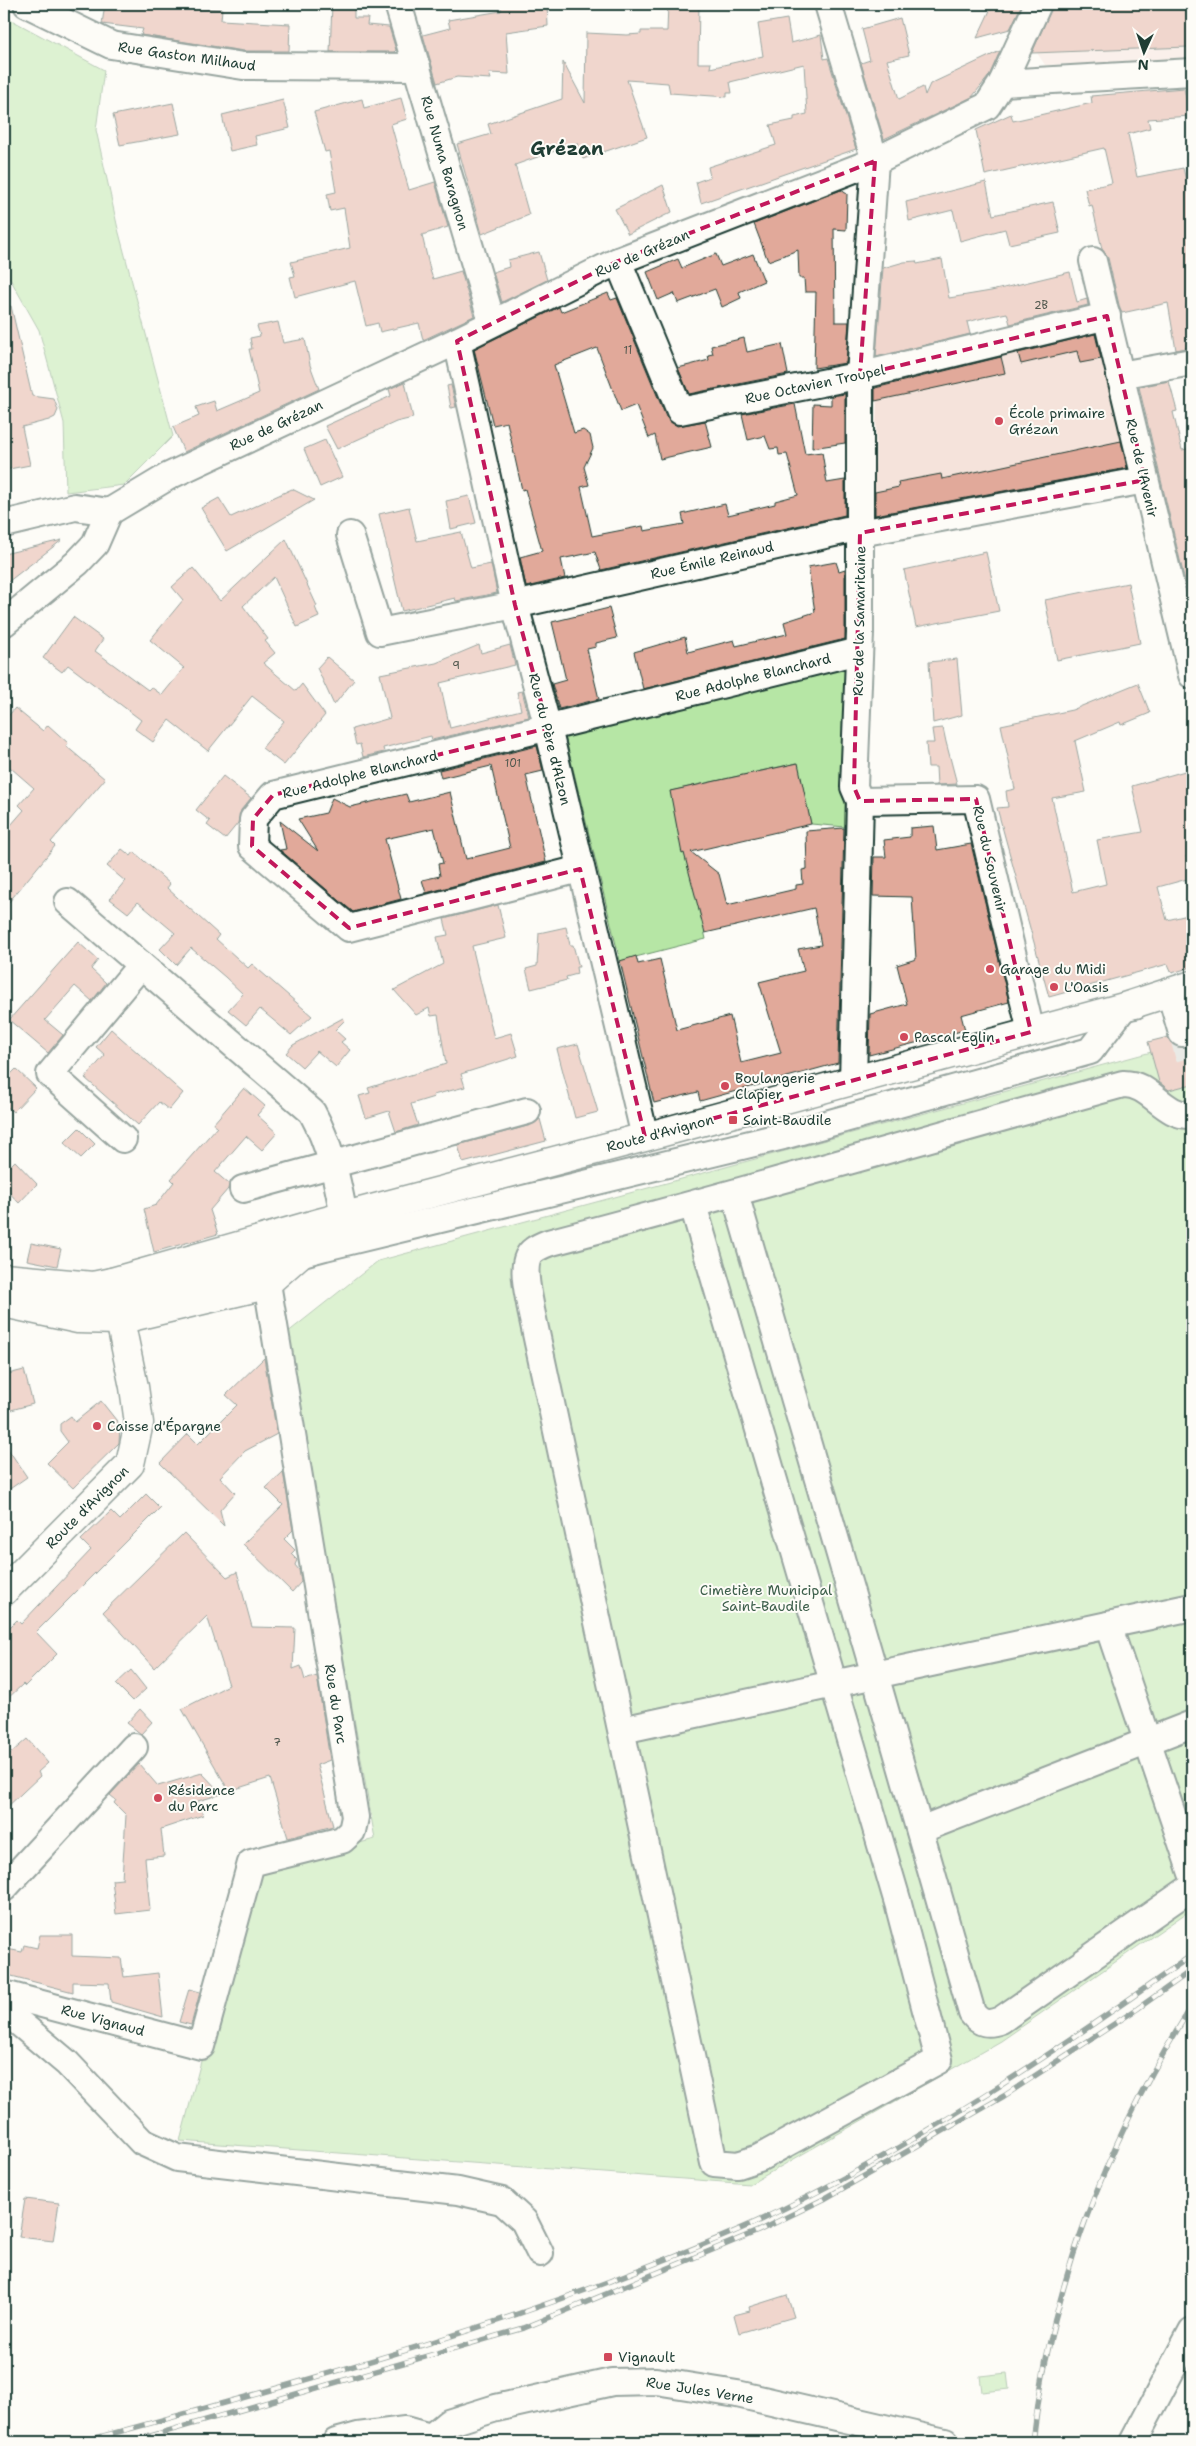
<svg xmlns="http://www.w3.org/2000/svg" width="1196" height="2446" font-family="'Shantell Sans',sans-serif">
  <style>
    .built { fill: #f5e3db }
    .green { fill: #b6e6a5; stroke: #6a926c }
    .building { fill: #e1a99a; stroke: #1f3d34 }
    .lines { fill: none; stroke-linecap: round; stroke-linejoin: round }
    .minor-tunnel { stroke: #d1d6d0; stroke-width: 26; stroke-dasharray: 26 13; stroke-linecap: butt }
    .minor-casing { stroke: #1f3d34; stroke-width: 30 }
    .major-casing { stroke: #1f3d34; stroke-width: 31 }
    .minor { stroke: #fdfcf7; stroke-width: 26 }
    .major { stroke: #fdfcf7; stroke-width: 28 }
    .rail-casing { stroke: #1f3d34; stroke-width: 5.5 }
    .rail { stroke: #fdfcf7; stroke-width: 4; stroke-dasharray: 11; stroke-linecap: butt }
    .marked { fill: none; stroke: #c2185b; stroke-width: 4; stroke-dasharray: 10 6; stroke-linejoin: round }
    .poi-dot { fill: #d1495b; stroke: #fdfcf7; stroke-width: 2 }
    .labels { text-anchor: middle; stroke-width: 4; stroke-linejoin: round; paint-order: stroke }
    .number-label { font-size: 11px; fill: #50584e }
    .street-label { font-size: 14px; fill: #1f3d34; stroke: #fdfcf7 }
    .poi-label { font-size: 14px; fill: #1f3d34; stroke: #fdfcf7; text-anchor: start }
    .park-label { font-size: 14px; fill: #3d5f4b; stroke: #fdfcf7 }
    .district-label { font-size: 19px; font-weight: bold; fill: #1f3d34; stroke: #fdfcf7 }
  </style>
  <rect width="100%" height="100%" fill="#fdfcf7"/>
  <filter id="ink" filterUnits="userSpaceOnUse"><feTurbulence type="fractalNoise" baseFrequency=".02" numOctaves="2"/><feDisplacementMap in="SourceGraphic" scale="10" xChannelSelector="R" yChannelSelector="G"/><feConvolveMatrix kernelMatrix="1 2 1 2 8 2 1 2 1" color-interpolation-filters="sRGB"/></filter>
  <g filter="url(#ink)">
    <!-- built -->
    <g class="built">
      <polygon points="1061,4 1192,4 1192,61 1045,65 1037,53"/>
      <polygon points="1101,333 1133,470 874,523 877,382"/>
    </g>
    <!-- green -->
    <g class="green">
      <polygon points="4,16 104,70 96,130 118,229 173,436 124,485 66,492 64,423 39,330 4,268"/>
      <polygon points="845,668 845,827 811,824 797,763 671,791 706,939 620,961 565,736"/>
      <polygon points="1192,1041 1192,1909 1001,2041 750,2184 180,2141 251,1871 375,1839 287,1333 378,1261"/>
      <polygon points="1007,2373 1009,2389 982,2392 980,2376"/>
    </g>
    <!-- building -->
    <g class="building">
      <polygon points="105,4 222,9 221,20 290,24 289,51 244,51 141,35 143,29 102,24"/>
      <polygon points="332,4 354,4 354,18 368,18 367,25 389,27 396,50 394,52 330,52"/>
      <polygon points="501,4 547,4 548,26 506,32 509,74 489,73 491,79 457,77 437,83 423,35 450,28 448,20 501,11"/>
      <polygon points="668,4 699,4 698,63 711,63 710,68 763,56 758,24 787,19 791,43 821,35 824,59 828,58 856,149 701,203 696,182 710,177 708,167 776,145 770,125 794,120 794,117 807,114 804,64 730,82 732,93 727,93 727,97 670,93 668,83 627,80 647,137 583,159 577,143 515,165 529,215 482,234 457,144 491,134 488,124 562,99 563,62 585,103 586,33 627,35 641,34 641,31 667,31"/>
      <polygon points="993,4 1022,4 1010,29 977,38"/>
      <polygon points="1192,4 1192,34 1188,34 1188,47 1032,53 1053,5"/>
      <polygon points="900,18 909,55 887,60 899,99 923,87 925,95 930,84 1000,51 989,76 972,97 884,139 861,63 870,60 862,29"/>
      <polygon points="1184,88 1190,116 1148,119 1150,128 1128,134 1137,177 1183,168 1192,205 1192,347 1176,350 1168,303 1122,313 1120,309 1108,258 1102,249 1092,205 1089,206 1085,189 1112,183 1104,148 985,175 976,130 1011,114 1013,121 1092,103 1091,96"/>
      <polygon points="401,98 407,119 391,124 409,190 435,182 448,227 422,235 430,270 433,279 461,271 474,316 423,340 419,323 380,332 378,323 366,326 355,281 295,297 290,277 295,276 291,262 350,248 344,208 330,211 327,194 336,192 329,151 325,152 314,112 362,99 364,108"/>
      <polygon points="283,100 290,128 255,136 257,145 230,151 222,115"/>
      <polygon points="173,103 180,134 120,145 113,115"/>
      <polygon points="986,182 993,215 1053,202 1060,233 1009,244 1005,229 960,241 953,210 909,221 906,202"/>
      <polygon points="663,185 672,212 628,234 615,209"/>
      <polygon points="841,190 847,194 846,230 834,229 835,322 849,322 846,363 814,368 816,292 805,292 804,278 799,278 798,250 768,261 754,224"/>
      <polygon points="539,252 547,280 502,302 493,272 509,267 508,260"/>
      <polygon points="716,254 721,266 753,254 764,281 739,292 741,298 722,307 715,289 678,303 674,293 658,300 647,272 678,259 682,268"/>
      <polygon points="942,259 949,298 991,291 1070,272 1077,302 1087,299 1088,305 1010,324 1007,313 987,317 967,322 970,334 876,357 883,268 904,262 916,261 917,264"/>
      <polygon points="608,293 611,300 617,298 666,417 677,426 705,421 712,447 660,459 655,435 649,438 636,405 621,411 597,348 554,365 574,433 583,430 590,435 593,448 584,467 589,485 581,487 592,536 643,526 644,531 684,524 682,514 725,504 728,515 775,504 775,501 798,495 787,454 779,455 778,448 770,449 765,436 748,440 742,414 795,404 805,454 822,452 827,483 845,480 845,515 601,570 595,552 561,559 565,578 526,587 520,557 542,551 525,489 522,490 507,422 493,425 474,349 559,307 561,312"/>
      <polygon points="11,306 32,396 54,399 58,410 55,417 49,420 22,427 30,465 4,470 4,307"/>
      <polygon points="278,322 283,343 305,339 310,365 319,389 184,452 173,427 199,416 196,407 214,401 217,411 259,393 249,349 252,349 250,338 260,336 257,326"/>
      <polygon points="1095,334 1101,359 1080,363 1077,351 1021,364 1018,353"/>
      <polygon points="744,338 747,352 782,344 788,374 689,394 678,368 709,360 708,355 713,354 711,346"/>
      <polygon points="1001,357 1005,373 875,401 875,388"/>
      <polygon points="1169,381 1177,411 1173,412 1182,450 1192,448 1192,482 1188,483 1192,501 1192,597 1189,598 1139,387"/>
      <polygon points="405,382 413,418 396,422 337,449 325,426 391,396 389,389"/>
      <polygon points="451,385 456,407 451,408 447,386"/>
      <polygon points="845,394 845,443 812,448 813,404 831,405 831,396"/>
      <polygon points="325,440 342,477 320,487 304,449"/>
      <polygon points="1121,441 1127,468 875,515 875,492 899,487 898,482 941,474 942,479"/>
      <polygon points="292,489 314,500 227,551 201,508 219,498 231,517"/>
      <polygon points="469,496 476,523 451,529 446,501"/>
      <polygon points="409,507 417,541 461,532 471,568 491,564 497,593 456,601 455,598 402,611 379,514"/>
      <polygon points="286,539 317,606 315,607 319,617 297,627 274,577 243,606 268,639 265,641 275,653 263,663 296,691 302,684 325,715 284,765 262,748 284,721 252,696 208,751 169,720 153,742 135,729 141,720 68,665 62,672 43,658 73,617 103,639 95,651 148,690 151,687 162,695 184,668 150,640 183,600 172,587 193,568 220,601"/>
      <polygon points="62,540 4,585 4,554"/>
      <polygon points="986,552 999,611 916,627 904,570"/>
      <polygon points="836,562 839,571 845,569 845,639 643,689 634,652 685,637 688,652 734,640 736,646 787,634 784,622 815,612 808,567"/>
      <polygon points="1128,583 1140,643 1057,660 1045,600"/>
      <polygon points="609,608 617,638 596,643 596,647 587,649 599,699 559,709 552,684 566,680 552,622"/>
      <polygon points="479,645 481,653 510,645 515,665 440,683 450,728 521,710 517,692 522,691 529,717 432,740 431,736 383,748 384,752 363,757 360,744 356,745 352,729 390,718 380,674 436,663"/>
      <polygon points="327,657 354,680 334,705 317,668"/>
      <polygon points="957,659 962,715 933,723 929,662"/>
      <polygon points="1138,683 1150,713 1121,725 1120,722 1075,741 1086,792 1052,798 1073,892 1106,884 1097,840 1143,832 1132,786 1192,769 1192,854 1186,856 1191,878 1158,887 1167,920 1192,914 1192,967 1172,973 1168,964 1049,997 997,808 1008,807 1006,791 1015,789 1001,725 1072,710"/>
      <polygon points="15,708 43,731 48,725 68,743 66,746 105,779 51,842 55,846 4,908 4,833 24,810 19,805 34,788 4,762 4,721"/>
      <polygon points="943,728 946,742 957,784 937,785 936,767 928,767 926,743 934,743 932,729"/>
      <polygon points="537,746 543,771 526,775 546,862 426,893 422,880 440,876 438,864 443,863 434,828 385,839 401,899 353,912 280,850 286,849 280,821 318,851 298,819 326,813 332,798 350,807 406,794 409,802 450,792 466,859 510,848 491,766 441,778 439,770"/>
      <polygon points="798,763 811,824 691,852 719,874 727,905 796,889 796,885 803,884 802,870 807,869 806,831 844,828 838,1063 700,1101 698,1092 654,1103 620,961 636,956 638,964 660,959 677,1030 730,1016 741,1063 781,1053 759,982 804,971 798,949 821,945 814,908 705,933 684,853 682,854 670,791"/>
      <polygon points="223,776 251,798 241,810 238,823 225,839 207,825 210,821 196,810"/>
      <polygon points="934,826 937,850 971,844 1009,1002 961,1015 965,1030 869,1055 870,1014 907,1004 897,965 916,959 912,897 873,896 874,857 886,857 884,840 910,837 910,828"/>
      <polygon points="122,849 131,856 134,852 170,884 167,888 219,935 216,939 248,968 252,964 312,1016 291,1035 260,1009 246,1025 228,1010 243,994 225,977 191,948 176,965 160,949 175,933 138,902 128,913 110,899 125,881 107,866"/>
      <polygon points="498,905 506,938 472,946 494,1038 511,1033 518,1056 461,1074 465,1087 433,1095 434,1097 411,1104 418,1125 396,1132 389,1111 366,1118 359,1096 370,1093 368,1088 446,1064 438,1015 431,1016 429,1008 416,1015 394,990 443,964 437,937 448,935 444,919"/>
      <polygon points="566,927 570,945 573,945 579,967 576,967 577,974 566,977 567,980 531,989 526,969 537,966 539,933"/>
      <polygon points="78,942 98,960 91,969 106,983 92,1001 75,986 45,1020 63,1035 48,1053 9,1020"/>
      <polygon points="343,1018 345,1020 335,1030 345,1039 341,1042 350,1050 336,1067 317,1051 302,1067 286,1053 293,1045"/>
      <polygon points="111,1029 183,1093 169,1110 159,1102 138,1125 85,1078 105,1055 96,1047"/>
      <polygon points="1168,1037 1171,1043 1178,1047 1186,1047 1192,1044 1192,1084 1169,1090 1159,1082 1148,1042"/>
      <polygon points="578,1044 598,1112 575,1118 557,1049"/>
      <polygon points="16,1069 36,1088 13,1112 4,1104 4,1081"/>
      <polygon points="244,1088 265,1106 257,1115 277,1133 262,1150 246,1136 215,1172 229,1184 228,1189 210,1210 218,1234 154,1252 144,1209 156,1205 174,1182 171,1179 217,1127 213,1124"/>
      <polygon points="540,1119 546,1141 463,1163 458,1145 531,1125"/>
      <polygon points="79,1128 95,1144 81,1158 64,1143"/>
      <polygon points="15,1161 37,1184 19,1203 4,1187 4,1172"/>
      <polygon points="31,1243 61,1249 57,1266 27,1260"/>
      <polygon points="264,1358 277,1434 245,1451 220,1477 235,1493 220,1510 224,1526 160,1463 188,1434 198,1444 237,1405 226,1395"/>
      <polygon points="24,1370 33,1404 4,1412 4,1375"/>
      <polygon points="101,1401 120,1425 119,1443 73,1488 47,1463 68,1442 60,1431 60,1424 71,1416 75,1422"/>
      <polygon points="4,1443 27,1477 4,1493"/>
      <polygon points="283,1472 293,1530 284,1539 295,1550 291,1554 297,1560 295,1565 299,1570 301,1582 292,1592 243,1544 283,1505 266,1488"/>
      <polygon points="146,1494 160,1508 36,1632 57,1654 25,1686 23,1684 4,1702 4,1659 9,1654 4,1649 4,1633 17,1620 21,1624 91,1550 81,1540 111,1511 120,1520"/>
      <polygon points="184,1533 227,1577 237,1572 252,1627 295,1628 293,1669 301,1666 305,1680 317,1676 330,1760 317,1765 333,1826 288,1838 270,1778 229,1791 182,1709 229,1685 207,1616 154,1668 103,1612"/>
      <polygon points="131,1670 146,1689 133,1701 116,1684"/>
      <polygon points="140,1709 152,1722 141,1734 127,1723"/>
      <polygon points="27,1739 48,1763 38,1772 40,1776 4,1810 4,1759"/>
      <polygon points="139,1764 158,1786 202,1773 222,1794 198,1801 203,1815 161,1829 164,1856 145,1858 150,1910 116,1914 112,1880 122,1879 126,1815 114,1803 116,1800 110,1795"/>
      <polygon points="40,1935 72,1935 72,1956 121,1958 124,1977 158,1973 163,2017 111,2002 109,1983 73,1982 73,1992 4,1974 7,1949 22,1952 24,1945 37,1948"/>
      <polygon points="189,1989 200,1992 191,2025 179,2022"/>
      <polygon points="25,2199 59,2203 53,2241 19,2237"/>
      <polygon points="787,2295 794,2317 739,2333 734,2315 750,2311 749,2307"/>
    </g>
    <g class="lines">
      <!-- minor-tunnel -->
      <polyline class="minor-tunnel" points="1182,1033 1192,1070"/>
      <!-- minor casing -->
      <g class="minor-casing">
        <g id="minor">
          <polyline points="27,4 111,45 243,66 417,67"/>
          <polyline points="398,4 492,322"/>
          <polyline points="828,4 875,161 860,375 860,633 854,787 860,801 853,1081"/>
          <polyline points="1002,83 1192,72"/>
          <polyline points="618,261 680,411 872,373 1107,316"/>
          <polyline points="1093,261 1192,675"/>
          <polyline points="457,341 515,605 548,728 645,1137"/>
          <polyline points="1120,375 1192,362"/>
          <polyline points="109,512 169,476 457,341 618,261 875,161 987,106 1002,83 1038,4"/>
          <polyline points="4,524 75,507 109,512"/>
          <polyline points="350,535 380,632 515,605 847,530 860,533 1145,480"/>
          <polyline points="4,623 77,563 95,544 109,512"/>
          <polyline points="860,801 976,799 1031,1032"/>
          <polyline points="580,869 349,928 252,846 253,819 273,795 859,651"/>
          <path d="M68,902L312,1112C330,1145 337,1179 344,1216"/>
          <polyline points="1170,992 1182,1033"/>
          <polyline points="123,1139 50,1074 141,965"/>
          <polyline points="243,1189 527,1111"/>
          <path d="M693,1205L898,1903L939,2060L759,2158L738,2165L714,2163L531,1310C529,1294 518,1261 534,1250C538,1247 543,1245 548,1243C740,1193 931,1137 1123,1084C1151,1083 1163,1117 1192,1115"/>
          <polyline points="26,1297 79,1303 123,1301 325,1247 783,1136 1090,1051 1124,1007 1135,1005"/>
          <path d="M1192,1607L875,1675L972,2013C980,2024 988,2025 1001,2020L1192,1887"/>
          <polyline points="1108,1625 1192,1873"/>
          <polyline points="622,1730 875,1675 735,1194"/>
          <polyline points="920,1830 1192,1724"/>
          <polyline points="4,1888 134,1747"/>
          <polyline points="4,1994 201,2046 251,1863 342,1840 352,1831 355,1817 267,1283"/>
          <polyline points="4,2010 67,2063 142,2142 177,2158 458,2191 502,2201 524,2221 540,2253"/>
          <polyline points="336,2442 358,2436 405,2430 430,2437"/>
          <polyline points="425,2442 448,2423 496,2408 612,2382 656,2381 737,2394 945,2442"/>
          <polyline points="1133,2442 1192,2331"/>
        </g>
      </g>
      <!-- major casing -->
      <g class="major-casing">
        <g id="major">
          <polyline points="4,1278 93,1286 112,1282 319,1223 645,1137 1124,1007 1192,985"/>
          <polyline points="4,1303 78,1319 119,1320 258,1287 267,1283 301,1253 311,1226"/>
          <polyline points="4,1591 130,1464 139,1423 134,1387 112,1282"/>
        </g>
      </g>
      <!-- minor -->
      <use href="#minor" class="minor"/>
      <!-- major -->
      <use href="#major" class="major"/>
      <!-- rail casing -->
      <g class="rail-casing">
        <g id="rail">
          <path d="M81,2442C259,2394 437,2346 610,2281C659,2262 710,2243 758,2221C912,2149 1054,2053 1192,1955"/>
          <polyline points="130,2442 524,2328 758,2231 824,2199 1004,2096 1137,2009 1192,1970"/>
          <path d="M1033,2442C1050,2286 1108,2138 1192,2006"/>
        </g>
      </g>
      <!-- rail -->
      <use href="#rail" class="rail"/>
    </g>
  </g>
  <!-- marked area -->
  <path d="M0 0H1196V2446H0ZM875,161L860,375L1107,316L1145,480L860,533L854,787L860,801L976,799L1031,1032L645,1137L580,869L349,928L252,846L253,819L273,795L548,728L515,605L457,341L618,261Z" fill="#fdfcf7" fill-opacity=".55" fill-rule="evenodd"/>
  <path class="marked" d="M875,161L860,375L1107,316L1145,480L860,533L854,787L860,801L976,799L1031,1032L645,1137L580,869L349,928L252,846L253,819L273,795L548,728L515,605L457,341L618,261Z"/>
  <!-- markers -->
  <g class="poi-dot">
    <circle cx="999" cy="421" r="5"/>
    <circle cx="990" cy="969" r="5"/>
    <circle cx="1054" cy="987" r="5"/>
    <circle cx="904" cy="1037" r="5"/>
    <circle cx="725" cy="1086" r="5"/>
    <rect x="728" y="1115" width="10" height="10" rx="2.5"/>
    <circle cx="97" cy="1426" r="5"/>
    <circle cx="158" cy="1798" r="5"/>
    <rect x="603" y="2352" width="10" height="10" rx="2.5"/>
  </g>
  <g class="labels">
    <!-- number labels -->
    <g class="number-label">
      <text x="1041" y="309">2B</text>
      <text x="628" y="354">11</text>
      <text x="456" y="669">9</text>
      <text x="513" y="767">101</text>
      <text x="277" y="1746">7</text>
    </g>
    <!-- street labels -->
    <g class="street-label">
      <text transform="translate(187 56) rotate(8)" y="5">Rue Gaston Milhaud</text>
      <text transform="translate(445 163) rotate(74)" y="5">Rue Numa Baragnon</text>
      <text transform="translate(642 253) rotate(-23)" y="5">Rue de Grézan</text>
      <text transform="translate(815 384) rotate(-12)" y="5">Rue Octavien Troupel</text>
      <text transform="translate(276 425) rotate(-25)" y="5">Rue de Grézan</text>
      <text transform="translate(1142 468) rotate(77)" y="5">Rue de l'Avenir</text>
      <text transform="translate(712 560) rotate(-13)" y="5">Rue Émile Reinaud</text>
      <text transform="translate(859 621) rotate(-89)" y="5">Rue de la Samaritaine</text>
      <text transform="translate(753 677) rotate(-14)" y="5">Rue Adolphe Blanchard</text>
      <text transform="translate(550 739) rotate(76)" y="5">Rue du Père d'Alzon</text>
      <text transform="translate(360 774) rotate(-14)" y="5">Rue Adolphe Blanchard</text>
      <text transform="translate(990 859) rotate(77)" y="5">Rue du Souvenir</text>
      <text transform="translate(660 1133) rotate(-15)" y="5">Route d'Avignon</text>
      <text transform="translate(87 1507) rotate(-45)" y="5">Route d'Avignon</text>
      <text transform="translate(336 1704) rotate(81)" y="5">Rue du Parc</text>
      <text transform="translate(103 2020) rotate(15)" y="5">Rue Vignaud</text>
      <text transform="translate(700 2390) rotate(9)" y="5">Rue Jules Verne</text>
    </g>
    <!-- poi labels -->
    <g class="poi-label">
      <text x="1009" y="418">École primaire<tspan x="1009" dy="16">Grézan</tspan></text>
      <text x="1000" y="974">Garage du Midi</text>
      <text x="1064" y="992">L'Oasis</text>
      <text x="914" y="1042">Pascal Eglin</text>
      <text x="735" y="1083">Boulangerie<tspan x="735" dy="16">Clapier</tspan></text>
      <text x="743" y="1125">Saint-Baudile</text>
      <text x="107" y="1431">Caisse d'Épargne</text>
      <text x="168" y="1795">Résidence<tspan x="168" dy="16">du Parc</tspan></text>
      <text x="618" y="2362">Vignault</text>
    </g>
    <!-- park labels -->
    <g class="park-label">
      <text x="766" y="1595">Cimetière Municipal<tspan x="766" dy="16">Saint-Baudile</tspan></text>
    </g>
    <!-- district labels -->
    <g class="district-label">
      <text x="567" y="155">Grézan</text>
    </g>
  </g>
  <!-- margin -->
  <rect width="1196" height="2446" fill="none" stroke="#fdfcf7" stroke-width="20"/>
  <rect x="10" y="10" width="1176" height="2426" fill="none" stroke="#1f3d34" stroke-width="2" filter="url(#ink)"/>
  <!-- north arrow -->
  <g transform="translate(1144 52) rotate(183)" stroke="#fdfcf7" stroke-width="4" paint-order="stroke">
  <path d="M0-4L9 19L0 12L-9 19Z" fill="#1f3d34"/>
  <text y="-8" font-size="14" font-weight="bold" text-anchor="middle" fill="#1f3d34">N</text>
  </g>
</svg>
